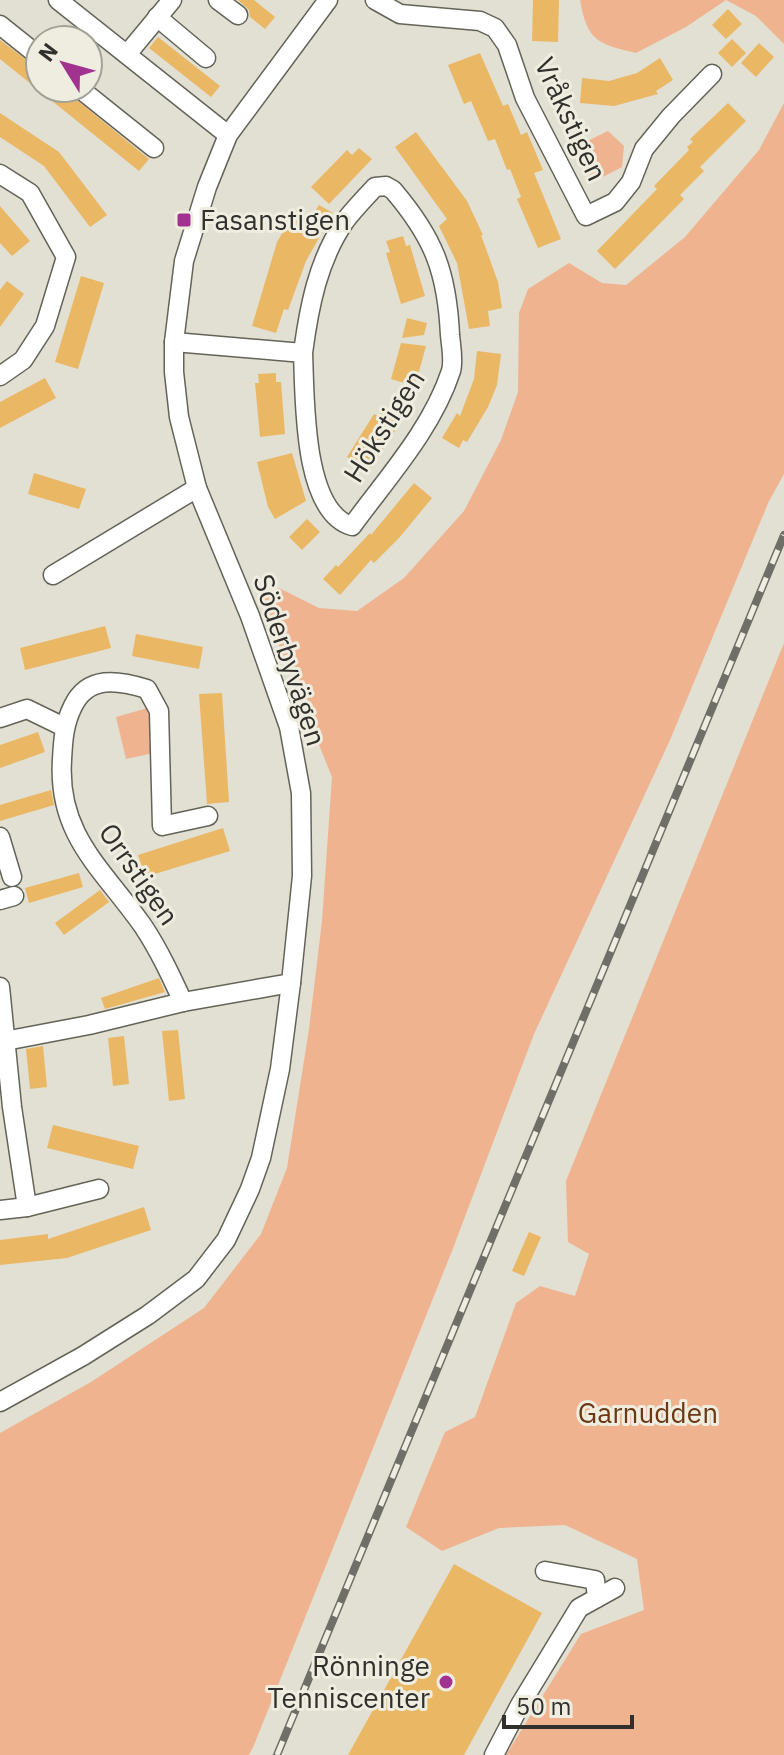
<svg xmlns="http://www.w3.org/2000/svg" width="784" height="1755" font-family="'IBM Plex Sans',sans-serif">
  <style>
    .green { fill: #efb390 }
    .building { fill: #eab765 }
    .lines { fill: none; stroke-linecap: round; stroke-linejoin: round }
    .minor-casing { stroke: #646358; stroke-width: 21 }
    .minor { stroke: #fff; stroke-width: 18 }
    .rail-casing { stroke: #706f67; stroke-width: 8 }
    .rail { stroke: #eeede0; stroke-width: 5; stroke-dasharray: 15; stroke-linecap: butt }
    .poi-dot { fill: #a2328f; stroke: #eeede0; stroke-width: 3 }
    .labels { text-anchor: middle; stroke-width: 6; stroke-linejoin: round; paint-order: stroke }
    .street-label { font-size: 28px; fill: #31302c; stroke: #eeede0 }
    .poi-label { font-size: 28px; fill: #31302c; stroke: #eeede0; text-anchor: start }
    .park-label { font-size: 28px; fill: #6d3915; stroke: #eeede0 }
  </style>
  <rect width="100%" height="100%" fill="#e1e0d3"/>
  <!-- green -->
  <g class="green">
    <path d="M580,0H784V44L756,16L726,0L686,27L636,53C598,44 587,41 580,0Z"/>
    <polygon points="784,103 784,474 769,501 670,740 534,1034 452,1251 254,1745 249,1755 0,1755 0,1433 91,1382 204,1308 261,1234 287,1168 309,1029 322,921 332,777 272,628 260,592 279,588 319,608 357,611 404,578 464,511 501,440 518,392 519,313 528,289 569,263 602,283 626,285 685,237 759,150"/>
    <polygon points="608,131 624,146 622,167 593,182 573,148"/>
    <polygon points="784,643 784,1755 506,1755 581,1634 644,1610 637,1559 565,1525 499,1528 442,1551 406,1527 445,1432 475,1417 516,1303 540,1286 575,1296 589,1254 568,1242 566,1181"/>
    <polygon points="155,706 158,752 126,759 116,717"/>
  </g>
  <!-- building -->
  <g class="building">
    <polygon points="238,0 254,0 275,17 265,29 250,17 249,10"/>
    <polygon points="533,0 559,0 558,42 532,41"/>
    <polygon points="728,9 742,24 726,39 712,25"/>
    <polygon points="158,37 220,86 211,97 149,48"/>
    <polygon points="732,39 746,53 732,67 718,53"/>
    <polygon points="0,40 40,70 40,88 62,88 149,159 139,171 0,59"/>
    <polygon points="759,43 774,57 756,77 741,63"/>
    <polygon points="480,53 503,106 508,104 521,135 527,132 543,170 534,173 561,239 538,248 517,199 521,197 510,169 507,170 495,139 488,141 471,101 464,104 448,65"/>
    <polygon points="660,58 673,80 656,91 658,94 614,106 580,103 582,78 609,81 637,73"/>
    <polygon points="728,103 746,121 700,167 704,171 680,195 684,199 615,269 597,251 657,189 654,186 689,150 687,147 693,142 690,139"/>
    <polygon points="0,113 59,152 107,215 90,227 44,166 0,137"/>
    <polygon points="416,132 467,201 483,235 481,235 498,282 502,308 488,311 490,326 469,329 457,263 439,226 447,219 395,147"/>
    <polygon points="359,148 372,159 329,204 311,187 347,150 352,155"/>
    <polygon points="319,205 333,213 306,261 288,310 284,309 276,333 252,326 277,242 296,210 311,218"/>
    <polygon points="0,206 30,241 12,256 0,243"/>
    <polygon points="403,236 406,246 410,245 425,296 401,304 386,253 390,252 386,241"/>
    <polygon points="81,276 104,283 78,369 55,362"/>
    <polygon points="7,281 24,294 0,327 0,290"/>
    <polygon points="407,318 427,323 424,335 402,338"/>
    <polygon points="401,343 426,346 415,386 391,379"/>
    <polygon points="477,351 501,354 497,385 488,407 467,442 463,440 459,448 442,438 457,413 460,416 474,379"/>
    <polygon points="276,373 276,382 281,382 285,434 260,437 255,383 259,383 258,374"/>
    <polygon points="45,378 56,398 0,428 0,402"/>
    <polygon points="384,407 398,417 392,426 396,429 368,472 347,457 374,414 378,416"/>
    <polygon points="292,453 306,501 275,519 268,507 257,462"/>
    <polygon points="34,473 86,489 79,509 28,494"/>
    <polygon points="414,483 432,498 399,538 374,563 371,560 340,595 323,579 336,565 338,567 370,533 371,535"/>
    <polygon points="307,519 320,532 302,550 289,537"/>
    <polygon points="105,626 111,648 25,670 20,648"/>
    <polygon points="136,634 203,647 199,669 132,656"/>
    <polygon points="222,693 229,802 207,804 199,694"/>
    <polygon points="38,732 45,752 0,768 0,745"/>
    <polygon points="51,790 54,805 0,821 0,805"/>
    <polygon points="223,828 230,851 145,877 138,855"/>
    <polygon points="79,873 83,887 29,903 25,888"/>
    <polygon points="100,890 109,902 64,935 55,923"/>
    <polygon points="159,978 165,992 105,1009 101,998"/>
    <polygon points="178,1030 185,1099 169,1101 162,1031"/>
    <polygon points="124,1036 129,1084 113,1086 108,1038"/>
    <polygon points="43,1046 47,1087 30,1089 26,1049"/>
    <polygon points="53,1125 139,1146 133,1169 47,1148"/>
    <polygon points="144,1207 151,1230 67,1258 0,1265 0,1240 48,1234 48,1239"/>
    <polygon points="529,1232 541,1237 524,1276 512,1271"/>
    <polygon points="454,1564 542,1613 464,1755 348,1755"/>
  </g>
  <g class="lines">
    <!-- minor casing -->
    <g class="minor-casing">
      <g id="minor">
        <polyline points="58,0 228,135"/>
        <polyline points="218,0 238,15"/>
        <polyline points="375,0 400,14 480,21 495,28 507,45 525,98 586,216 615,202 631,182 644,149 671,116 712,74"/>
        <polyline points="157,17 206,58"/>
        <polyline points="0,25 40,57"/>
        <polyline points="128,53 172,0"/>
        <polyline points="79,88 154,148"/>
        <polyline points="0,174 30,193 66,257 45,326 23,360 0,376"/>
        <path d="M174,342L303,353C305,396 302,512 352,526C387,478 432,429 451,371C454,361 451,346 450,335C447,272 434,238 393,190L386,186L375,187C365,198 354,209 345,221C318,260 309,307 303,353"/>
        <polyline points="53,575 197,488"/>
        <polyline points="0,718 27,709 64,727"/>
        <polyline points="0,837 12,877"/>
        <polyline points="0,900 14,896"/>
        <polyline points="0,987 12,1107 27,1207"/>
        <path d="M183,1002C171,976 159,950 143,926C104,870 57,836 62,760C63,740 64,724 73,706C88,675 118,680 147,689L159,711L162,826L208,816"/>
        <polyline points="0,1042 89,1025 183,1002 291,983"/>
        <polyline points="0,1210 27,1207 99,1189"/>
        <polyline points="0,1402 83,1356 148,1315 196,1279 226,1240 250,1189 261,1158 280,1069 291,983 302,876 301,793 289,727 250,616 197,488 179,417 174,372 174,342 184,261 207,187 228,135 328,0"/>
        <polyline points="545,1571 595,1580 597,1598"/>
        <polyline points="494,1755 520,1705 579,1608 615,1588"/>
      </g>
    </g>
    <!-- minor -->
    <use href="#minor" class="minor"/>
    <!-- rail casing -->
    <g class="rail-casing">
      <polyline id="rail" points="277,1755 784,535"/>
    </g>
    <!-- rail -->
    <use href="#rail" class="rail"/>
  </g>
  <!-- markers -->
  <g class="poi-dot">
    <rect x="176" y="212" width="16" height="16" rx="4"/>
    <circle cx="446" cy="1682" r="8"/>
  </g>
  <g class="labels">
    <!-- street labels -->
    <g class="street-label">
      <text transform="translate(571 119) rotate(65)" y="10">Vråkstigen</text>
      <text transform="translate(384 426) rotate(-58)" y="10">Hökstigen</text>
      <text transform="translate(290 660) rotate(72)" y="10">Söderbyvägen</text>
      <text transform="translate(139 874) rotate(55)" y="10">Orrstigen</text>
    </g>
    <!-- poi labels -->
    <g class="poi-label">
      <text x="200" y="230">Fasanstigen</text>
      <text x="430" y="1676" text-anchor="end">Rönninge<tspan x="430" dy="32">Tenniscenter</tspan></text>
    </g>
    <!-- park labels -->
    <g class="park-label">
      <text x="648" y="1423">Garnudden</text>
    </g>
  </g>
  <!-- north arrow -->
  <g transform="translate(64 64) rotate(307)"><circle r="38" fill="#eeede0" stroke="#a2a198" stroke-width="2"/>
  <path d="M0-6L14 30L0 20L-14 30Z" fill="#a2328f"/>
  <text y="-12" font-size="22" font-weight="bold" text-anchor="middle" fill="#31302c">N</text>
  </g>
  <!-- scale -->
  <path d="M504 1715v12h128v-12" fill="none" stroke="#31302c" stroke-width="4"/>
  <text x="516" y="1715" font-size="24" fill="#31302c" stroke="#eeede0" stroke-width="6" paint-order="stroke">50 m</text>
</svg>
